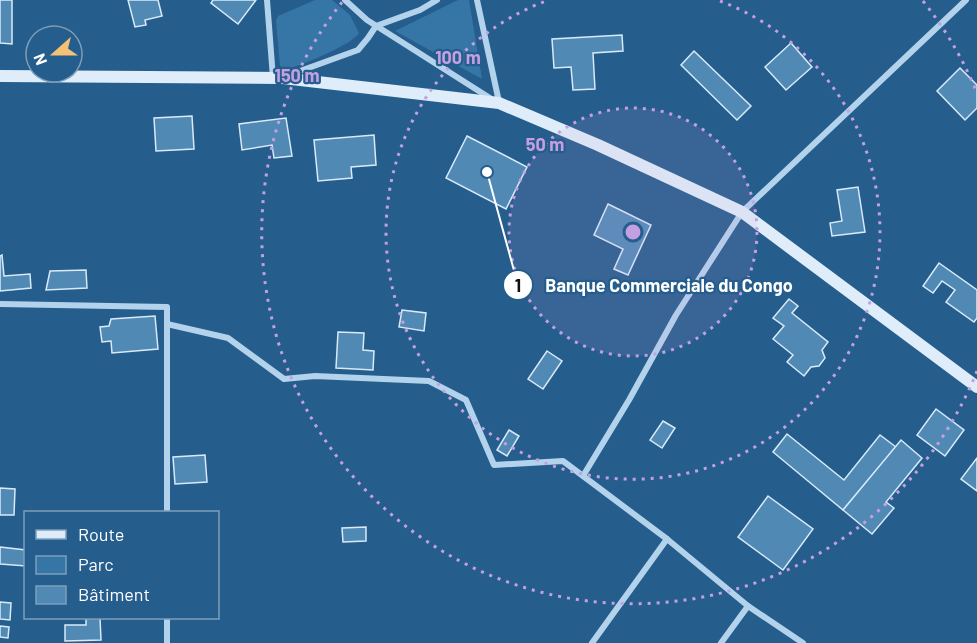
<svg xmlns="http://www.w3.org/2000/svg" width="977" height="643" font-family="Barlow,sans-serif">
  <style>
    .green { fill: #3676a7 }
    .building { fill: #5189b5; stroke: #d8eaf8; stroke-width: 1.5 }
    .lines { fill: none; stroke-linecap: round; stroke-linejoin: round }
    .street { stroke: #b3d2eb; stroke-width: 6 }
    .secondary { stroke: #deedf9; stroke-width: 12 }
    .ring { fill: none; stroke: #c4a0e2; stroke-width: 3; stroke-dasharray: 3 6 }
    .centre { fill: #c4a0e2; stroke: #255d8c; stroke-width: 3 }
    .ring-label { font-size: 18px; text-anchor: middle; font-weight: bold; fill: #c4a0e2; stroke: #255d8c; stroke-width: 4.5; stroke-linejoin: round; paint-order: stroke }
    .leader { fill: none; stroke: #fff; stroke-width: 2 }
    .callout-dot { fill: #fff; stroke: #255d8c; stroke-width: 2 }
    .mark-label { font-size: 18px; text-anchor: middle; font-weight: bold; fill: #111 }
    .callout-label { font-size: 18px; text-anchor: middle; font-weight: bold; fill: #fff; stroke: #255d8c; stroke-width: 4.5; stroke-linejoin: round; paint-order: stroke }
  </style>
  <rect width="100%" height="100%" fill="#255d8c"/>
  <!-- green -->
  <g class="green">
    <path d="M315,0H332L350,15L359,33C352,45 302,65 287,69L280,66L276,21L278,16Z"/>
    <polygon points="458,0 469,0 482,79 395,31"/>
  </g>
  <!-- building -->
  <g class="building">
    <polygon points="0,0 12,0 12,44 0,43"/>
    <polygon points="128,0 158,0 162,16 145,20 146,25 135,27"/>
    <polygon points="213,0 256,0 238,24 211,3"/>
    <polygon points="622,35 623,51 593,53 595,89 573,90 571,67 554,68 552,39"/>
    <polygon points="791,43 812,67 786,90 765,67"/>
    <polygon points="694,51 751,106 737,120 681,65"/>
    <polygon points="960,68 977,85 977,108 965,120 937,91"/>
    <polygon points="192,116 194,149 156,151 154,118"/>
    <polygon points="286,118 292,156 274,158 272,145 242,150 239,124"/>
    <polygon points="374,135 376,165 351,167 352,178 318,181 314,140"/>
    <polygon points="467,136 527,167 506,209 446,178"/>
    <polygon points="858,187 865,232 832,236 830,223 842,221 837,190"/>
    <polygon points="608,204 651,225 628,275 614,269 623,249 594,235"/>
    <polygon points="2,255 4,276 30,274 31,288 0,291 0,256"/>
    <polygon points="939,263 977,290 977,318 974,322 946,302 955,290 942,281 933,293 923,286"/>
    <polygon points="86,270 87,288 46,290 50,271"/>
    <polygon points="789,299 798,306 792,313 828,342 822,350 825,358 819,366 811,367 804,376 787,362 793,355 773,339 784,326 773,318"/>
    <polygon points="402,310 426,313 424,331 399,327"/>
    <polygon points="155,316 158,349 112,353 111,341 102,342 100,327 109,326 111,319"/>
    <polygon points="338,332 364,333 363,350 374,351 373,370 336,368"/>
    <polygon points="547,351 562,361 543,389 528,379"/>
    <polygon points="936,409 964,430 945,456 917,435"/>
    <polygon points="663,421 675,428 662,448 650,440"/>
    <polygon points="509,430 519,436 507,456 497,450"/>
    <polygon points="787,434 844,480 880,435 896,447 843,510 773,452"/>
    <polygon points="901,440 922,458 886,502 894,508 872,534 843,510"/>
    <polygon points="205,455 207,482 175,484 173,457"/>
    <polygon points="977,458 977,491 961,479"/>
    <polygon points="0,488 15,489 14,515 0,515"/>
    <polygon points="768,496 813,529 783,570 738,537"/>
    <polygon points="366,527 366,541 343,542 342,528"/>
    <polygon points="0,547 26,550 26,566 0,564"/>
    <polygon points="0,602 11,603 10,620 0,619"/>
    <polygon points="86,618 100,618 101,640 65,641 65,625 86,625"/>
    <polygon points="0,626 9,627 8,638 0,637"/>
  </g>
  <g class="lines">
    <!-- street -->
    <g class="street">
      <polyline points="267,0 273,78"/>
      <polyline points="345,0 367,20 493,100"/>
      <polyline points="477,0 499,102"/>
      <polyline points="289,75 358,50 368,38 376,26 420,10 437,0"/>
      <polyline points="0,304 167,307 167,512"/>
      <polyline points="167,324 228,338 284,379 315,376 429,381 466,400 494,465 563,461 667,539 748,606 803,643"/>
      <polyline points="583,476 629,400 676,315 742,212 966,0"/>
      <polyline points="167,643 167,618"/>
      <polyline points="592,643 667,539"/>
      <polyline points="721,643 748,606"/>
    </g>
    <!-- secondary -->
    <polyline class="secondary" points="0,76 283,78 499,103 598,145 742,212 977,387"/>
  </g>
  <!-- distance rings -->
  <circle cx="633" cy="232" r="124" fill="#c4a0e2" fill-opacity=".12"/>
  <g class="ring">
    <circle cx="633" cy="232" r="124"/>
    <path d="M720 1A247 247 0 1 1 546 1"/>
    <path d="M977 371A371 371 0 1 1 343 1M923 1A371 371 0 0 1 977 93"/>
  </g>
  <circle cx="633" cy="232" r="9" class="centre"/>
  <g class="ring-label">
    <text x="458" y="64">100 m</text>
    <text x="297" y="82">150 m</text>
    <text x="545" y="151">50 m</text>
  </g>
  <!-- callouts -->
  <path class="leader" d="M487 172L518 285"/>
  <g class="callout-dot">
    <circle cx="487" cy="172" r="6"/>
    <circle cx="518" cy="285" r="15"/>
  </g>
  <g class="mark-label">
    <text x="518" y="292">1</text>
  </g>
  <g class="callout-label">
    <text x="669" y="292">Banque Commerciale du Congo</text>
  </g>
  <!-- legend -->
  <rect x="24" y="511" width="195" height="108" fill="#255d8c" stroke="#7c9eba" stroke-width="1.5"/>
  <rect x="36" y="530" width="30" height="9" fill="#deedf9" stroke="#7c9eba" stroke-width="1.5"/>
  <text x="78" y="541" font-size="18" fill="#ffffff">Route</text>
  <rect x="36" y="556" width="30" height="18" fill="#3676a7" stroke="#7c9eba" stroke-width="1.5"/>
  <text x="78" y="571" font-size="18" fill="#ffffff">Parc</text>
  <rect x="36" y="586" width="30" height="18" fill="#5189b5" stroke="#7c9eba" stroke-width="1.5"/>
  <text x="78" y="601" font-size="18" fill="#ffffff">Bâtiment</text>
  <!-- north arrow -->
  <g transform="translate(54 54) rotate(249)"><circle r="28" fill="#255d8c" stroke="#7c9eba" stroke-width="1.5"/>
  <path d="M0-4.5L10 22L0 15L-10 22Z" fill="#f4c277"/>
  <text y="-9" font-size="16" font-weight="bold" text-anchor="middle" fill="#ffffff">N</text>
  </g>
</svg>
